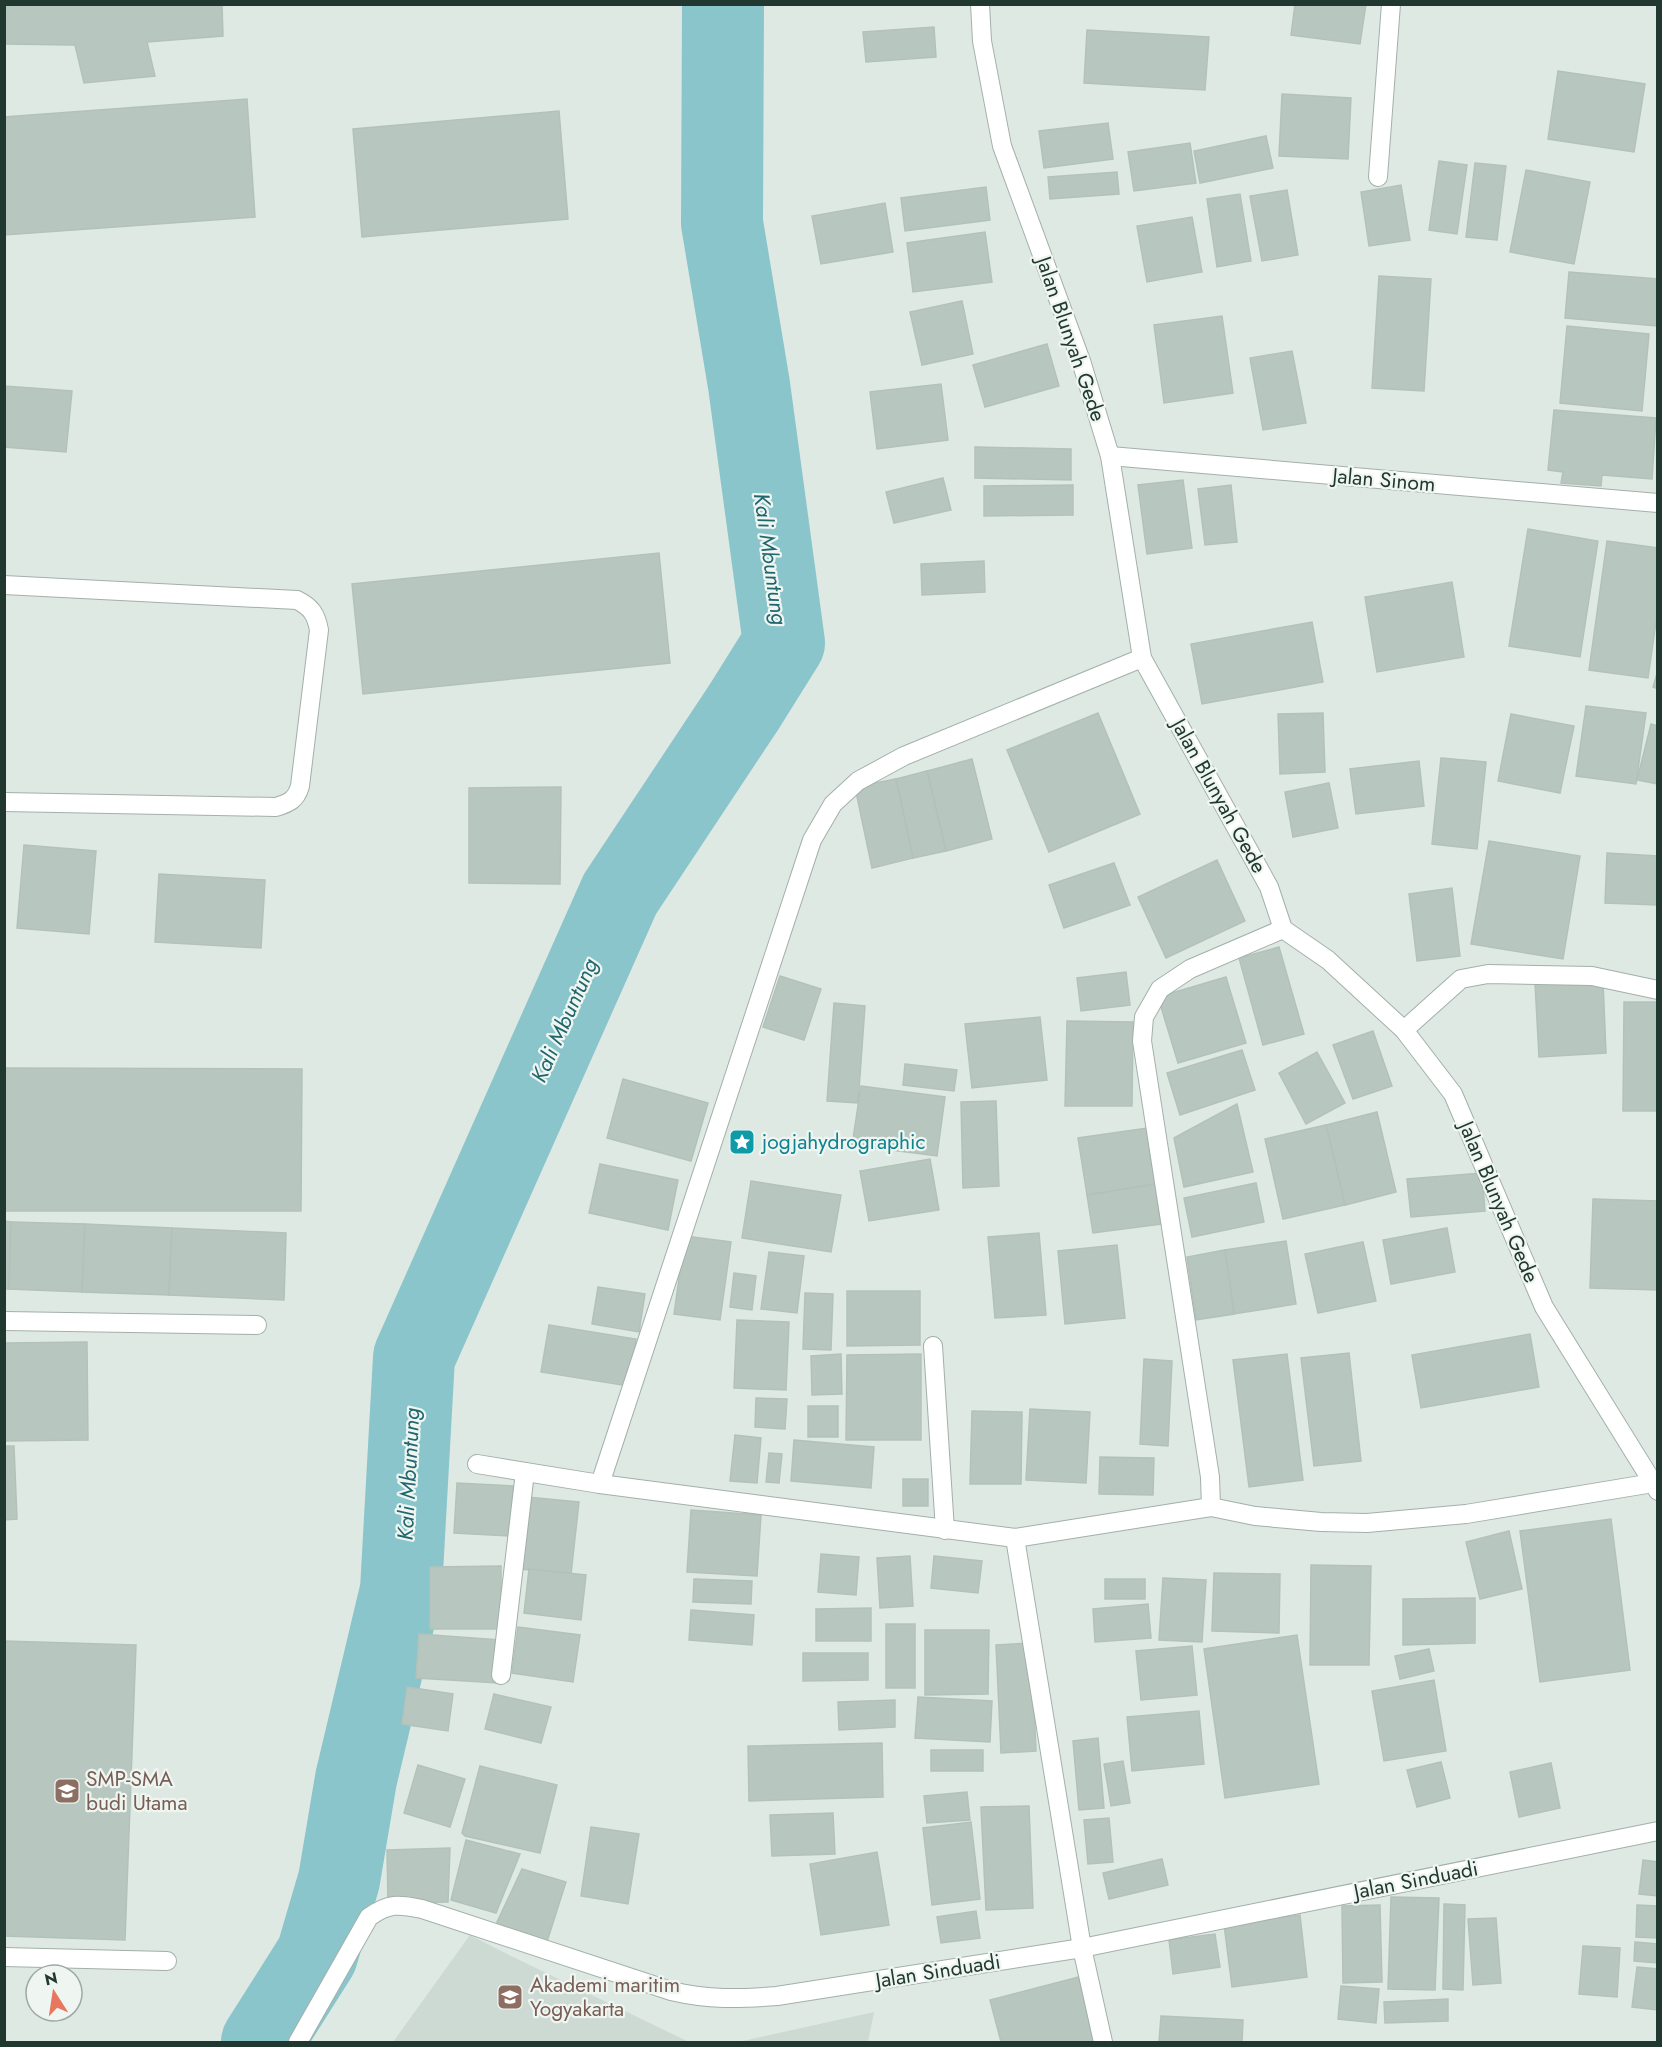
<svg xmlns="http://www.w3.org/2000/svg" width="1662" height="2047" font-family="Jost,sans-serif">
  <style>
    .built { fill: #cdd9d3 }
    .lines { fill: none; stroke-linecap: round; stroke-linejoin: round }
    .river { stroke: #8ac5cb; stroke-width: 82 }
    .building { fill: #b8c6c0; stroke: #b2c2ba; stroke-width: 1.5 }
    .service-casing { stroke: #a2b0aa; stroke-width: 20 }
    .minor-casing { stroke: #a2b0aa; stroke-width: 20 }
    .tertiary-casing { stroke: #a2b0aa; stroke-width: 20 }
    .service { stroke: #fff; stroke-width: 18 }
    .minor { stroke: #fff; stroke-width: 18 }
    .tertiary { stroke: #fff; stroke-width: 18 }
    .labels { text-anchor: middle; stroke-width: 4.5; stroke-linejoin: round; paint-order: stroke }
    .street-label { font-size: 21px; fill: #213830; stroke: #eff6f2 }
    .culture-label { font-size: 21px; fill: #0d838f; stroke: #eff6f2; text-anchor: start }
    .education-label { font-size: 21px; fill: #785e54; stroke: #eff6f2; text-anchor: start }
    .water-label { font-size: 22px; font-style: italic; fill: #21666e; stroke: #eff6f2 }
  </style>
  <rect width="100%" height="100%" fill="#dfe9e4"/>
  <!-- built -->
  <g class="built">
    <polygon points="470,1935 501,1951 689,2042 393,2042"/>
    <polygon points="874,2012 868,2042 738,2042"/>
  </g>
  <g class="lines">
    <!-- river -->
    <polyline class="river" points="262,2042 317,1955 339,1880 356,1779 401,1590 414,1357 620,894 744,707 784,643 749,385 722,223 723,4"/>
  </g>
  <!-- building -->
  <g class="building">
    <polygon points="4,4 222,4 223,36 147,42 155,76 84,83 75,45 4,44"/>
    <polygon points="1295,4 1366,4 1360,44 1291,35"/>
    <polygon points="934,27 936,57 866,62 863,32"/>
    <polygon points="1087,30 1209,37 1205,90 1084,83"/>
    <polygon points="1558,71 1645,84 1634,152 1548,139"/>
    <polygon points="1282,94 1351,98 1348,159 1279,156"/>
    <polygon points="247,99 255,217 4,235 4,117"/>
    <polygon points="559,111 568,219 362,237 353,129"/>
    <polygon points="1108,123 1113,159 1044,168 1039,131"/>
    <polygon points="1266,136 1273,168 1200,183 1194,151"/>
    <polygon points="1190,143 1196,183 1134,191 1128,152"/>
    <polygon points="1439,161 1467,165 1457,234 1429,230"/>
    <polygon points="1475,163 1506,166 1497,240 1466,237"/>
    <polygon points="1526,170 1590,182 1574,264 1510,252"/>
    <polygon points="1117,172 1119,194 1050,199 1048,177"/>
    <polygon points="1401,185 1410,240 1369,246 1361,192"/>
    <polygon points="986,187 990,220 905,231 901,198"/>
    <polygon points="1287,190 1298,255 1262,261 1250,196"/>
    <polygon points="1240,194 1251,261 1217,267 1207,199"/>
    <polygon points="885,203 893,252 821,264 812,216"/>
    <polygon points="1192,217 1202,272 1147,282 1137,226"/>
    <polygon points="985,232 992,282 913,292 907,243"/>
    <polygon points="1569,272 1658,279 1657,326 1565,318"/>
    <polygon points="1379,276 1431,279 1424,391 1372,388"/>
    <polygon points="962,301 973,354 922,365 910,312"/>
    <polygon points="1222,316 1233,393 1164,403 1154,325"/>
    <polygon points="1567,326 1649,334 1642,411 1560,403"/>
    <polygon points="1047,344 1059,386 985,407 973,365"/>
    <polygon points="1292,351 1306,423 1263,430 1250,358"/>
    <polygon points="941,384 948,440 877,449 870,392"/>
    <polygon points="4,386 72,391 66,452 4,447"/>
    <polygon points="1554,410 1656,418 1652,479 1602,475 1601,486 1561,483 1563,472 1548,470"/>
    <polygon points="975,447 1071,449 1071,480 975,478"/>
    <polygon points="943,478 951,510 894,523 886,492"/>
    <polygon points="1183,480 1192,548 1147,554 1138,485"/>
    <polygon points="1073,485 1073,515 984,516 984,486"/>
    <polygon points="1231,485 1237,542 1205,545 1198,489"/>
    <polygon points="1528,529 1598,541 1580,657 1509,646"/>
    <polygon points="1607,541 1658,548 1658,608 1648,678 1589,670"/>
    <polygon points="659,553 670,663 363,694 352,584"/>
    <polygon points="984,561 985,592 922,595 921,564"/>
    <polygon points="1452,582 1464,657 1377,672 1365,597"/>
    <polygon points="1312,622 1323,682 1202,704 1191,644"/>
    <polygon points="1658,670 1658,689 1653,687"/>
    <polygon points="1586,706 1646,713 1636,784 1576,776"/>
    <polygon points="1098,713 1140,814 1049,852 1007,750"/>
    <polygon points="1323,713 1325,772 1280,774 1278,714"/>
    <polygon points="1511,714 1574,726 1560,793 1498,781"/>
    <polygon points="1651,724 1658,726 1658,784 1637,780"/>
    <polygon points="1441,758 1486,762 1477,849 1432,844"/>
    <polygon points="972,759 992,839 946,851 927,771"/>
    <polygon points="1419,761 1424,806 1356,814 1350,769"/>
    <polygon points="927,771 946,851 913,858 896,779"/>
    <polygon points="896,779 913,858 872,868 855,787"/>
    <polygon points="1329,783 1338,828 1293,837 1285,792"/>
    <polygon points="561,787 560,884 469,883 469,788"/>
    <polygon points="1489,841 1580,856 1563,959 1471,944"/>
    <polygon points="24,845 96,851 89,934 17,928"/>
    <polygon points="1607,853 1658,856 1658,905 1605,903"/>
    <polygon points="1217,860 1245,921 1166,958 1138,897"/>
    <polygon points="1114,863 1130,905 1064,928 1049,885"/>
    <polygon points="159,874 265,880 261,948 155,942"/>
    <polygon points="1452,888 1460,956 1417,961 1409,894"/>
    <polygon points="1279,947 1304,1034 1263,1045 1239,958"/>
    <polygon points="1126,972 1130,1005 1081,1011 1077,978"/>
    <polygon points="780,976 821,989 804,1040 763,1027"/>
    <polygon points="1226,977 1246,1043 1178,1063 1158,997"/>
    <polygon points="1603,981 1606,1053 1539,1057 1535,983"/>
    <polygon points="1624,1002 1658,1002 1658,1111 1623,1111"/>
    <polygon points="834,1003 865,1006 858,1103 827,1101"/>
    <polygon points="1040,1017 1047,1080 972,1088 965,1024"/>
    <polygon points="1067,1021 1133,1022 1132,1106 1065,1106"/>
    <polygon points="1373,1031 1392,1086 1353,1099 1333,1045"/>
    <polygon points="1242,1050 1255,1090 1180,1115 1167,1073"/>
    <polygon points="1317,1052 1345,1103 1306,1124 1279,1073"/>
    <polygon points="905,1064 957,1070 954,1091 903,1085"/>
    <polygon points="4,1068 302,1069 301,1211 4,1211"/>
    <polygon points="623,1079 708,1103 691,1161 607,1138"/>
    <polygon points="861,1086 945,1097 937,1156 852,1145"/>
    <polygon points="996,1101 999,1186 963,1188 961,1102"/>
    <polygon points="1237,1104 1253,1172 1184,1187 1174,1138"/>
    <polygon points="1377,1112 1396,1192 1345,1205 1326,1125"/>
    <polygon points="1326,1125 1345,1205 1283,1219 1265,1139"/>
    <polygon points="1147,1128 1155,1184 1087,1195 1078,1138"/>
    <polygon points="930,1159 939,1210 869,1221 860,1171"/>
    <polygon points="600,1164 678,1180 668,1230 589,1213"/>
    <polygon points="1482,1173 1485,1211 1411,1217 1407,1179"/>
    <polygon points="751,1181 841,1195 831,1252 742,1238"/>
    <polygon points="1256,1183 1264,1222 1192,1237 1184,1198"/>
    <polygon points="1155,1184 1161,1224 1093,1233 1087,1195"/>
    <polygon points="1593,1199 1658,1201 1658,1290 1590,1288"/>
    <polygon points="4,1221 11,1222 9,1289 4,1289"/>
    <polygon points="11,1222 85,1224 82,1292 9,1289"/>
    <polygon points="85,1224 172,1228 169,1295 82,1292"/>
    <polygon points="172,1228 286,1233 284,1300 169,1295"/>
    <polygon points="1447,1228 1455,1272 1391,1284 1383,1240"/>
    <polygon points="1039,1233 1046,1315 995,1318 988,1237"/>
    <polygon points="685,1236 731,1242 720,1320 674,1314"/>
    <polygon points="1286,1241 1296,1304 1234,1314 1225,1250"/>
    <polygon points="1363,1242 1376,1301 1318,1313 1305,1254"/>
    <polygon points="1117,1245 1125,1318 1065,1324 1058,1251"/>
    <polygon points="1225,1250 1234,1314 1196,1320 1187,1257"/>
    <polygon points="769,1252 804,1256 797,1313 761,1309"/>
    <polygon points="734,1273 756,1276 752,1310 730,1307"/>
    <polygon points="598,1287 645,1294 639,1332 592,1324"/>
    <polygon points="847,1291 920,1291 920,1345 847,1346"/>
    <polygon points="805,1293 833,1294 831,1350 803,1349"/>
    <polygon points="737,1320 789,1322 786,1390 734,1388"/>
    <polygon points="549,1325 636,1339 628,1386 541,1372"/>
    <polygon points="1530,1334 1539,1387 1421,1408 1412,1355"/>
    <polygon points="87,1342 88,1440 4,1441 4,1343"/>
    <polygon points="1349,1353 1361,1461 1314,1466 1301,1358"/>
    <polygon points="841,1354 842,1394 812,1395 811,1356"/>
    <polygon points="921,1354 921,1440 846,1440 847,1355"/>
    <polygon points="1287,1354 1303,1480 1249,1487 1233,1360"/>
    <polygon points="1144,1359 1172,1361 1168,1446 1140,1444"/>
    <polygon points="756,1398 787,1399 785,1429 755,1427"/>
    <rect x="808" y="1406" width="30" height="31"/>
    <polygon points="1030,1409 1090,1412 1086,1483 1026,1480"/>
    <polygon points="972,1411 1022,1412 1021,1484 970,1484"/>
    <polygon points="735,1435 761,1438 757,1483 730,1481"/>
    <polygon points="794,1440 874,1447 871,1488 791,1481"/>
    <polygon points="4,1446 14,1446 17,1519 4,1520"/>
    <polygon points="769,1453 782,1454 779,1483 766,1482"/>
    <polygon points="1100,1457 1154,1458 1153,1495 1099,1494"/>
    <rect x="903" y="1479" width="25" height="27"/>
    <polygon points="457,1483 513,1486 510,1536 454,1533"/>
    <polygon points="527,1497 579,1502 571,1574 520,1569"/>
    <polygon points="691,1510 761,1515 757,1576 687,1572"/>
    <polygon points="1611,1519 1630,1670 1540,1682 1520,1531"/>
    <polygon points="1509,1531 1522,1589 1480,1599 1466,1542"/>
    <polygon points="821,1554 859,1557 856,1595 818,1592"/>
    <polygon points="910,1556 913,1606 880,1608 877,1558"/>
    <polygon points="934,1556 982,1561 978,1593 931,1588"/>
    <polygon points="1311,1565 1371,1566 1369,1665 1310,1665"/>
    <polygon points="501,1566 501,1629 430,1629 430,1567"/>
    <polygon points="529,1569 586,1575 581,1620 524,1613"/>
    <polygon points="1214,1573 1280,1574 1279,1633 1212,1631"/>
    <polygon points="1163,1578 1206,1580 1202,1642 1159,1640"/>
    <polygon points="694,1579 752,1581 751,1604 693,1602"/>
    <rect x="1105" y="1579" width="40" height="20"/>
    <polygon points="1475,1598 1475,1643 1403,1645 1403,1599"/>
    <polygon points="1148,1604 1151,1638 1095,1642 1093,1609"/>
    <polygon points="871,1608 871,1641 816,1641 816,1609"/>
    <polygon points="691,1610 754,1615 752,1645 689,1640"/>
    <rect x="886" y="1624" width="29" height="64"/>
    <polygon points="518,1627 580,1635 573,1682 512,1673"/>
    <polygon points="925,1630 989,1630 988,1694 925,1695"/>
    <polygon points="419,1634 500,1640 498,1683 416,1678"/>
    <polygon points="1297,1635 1319,1784 1225,1798 1204,1649"/>
    <polygon points="4,1641 136,1645 125,1940 4,1936"/>
    <polygon points="1031,1643 1036,1751 1001,1753 996,1645"/>
    <polygon points="1192,1646 1197,1695 1141,1700 1136,1651"/>
    <polygon points="1429,1649 1434,1671 1400,1679 1395,1656"/>
    <polygon points="803,1653 868,1653 868,1680 803,1681"/>
    <polygon points="1434,1680 1446,1751 1384,1761 1372,1691"/>
    <polygon points="407,1687 453,1694 448,1731 402,1724"/>
    <polygon points="494,1694 551,1707 541,1743 485,1729"/>
    <polygon points="918,1697 992,1701 990,1742 915,1738"/>
    <polygon points="895,1700 895,1727 839,1730 838,1702"/>
    <polygon points="1199,1711 1204,1764 1132,1771 1127,1717"/>
    <polygon points="1098,1738 1104,1808 1079,1810 1073,1741"/>
    <polygon points="882,1743 883,1797 749,1801 748,1746"/>
    <rect x="931" y="1750" width="52" height="21"/>
    <polygon points="1123,1761 1130,1803 1111,1806 1104,1764"/>
    <polygon points="1441,1762 1450,1798 1417,1807 1407,1770"/>
    <polygon points="1551,1763 1560,1808 1519,1817 1510,1772"/>
    <polygon points="418,1765 465,1779 450,1827 404,1813"/>
    <polygon points="480,1766 557,1785 540,1853 465,1836 462,1833"/>
    <polygon points="967,1792 970,1820 927,1823 924,1796"/>
    <polygon points="1029,1806 1033,1908 986,1910 981,1807"/>
    <polygon points="833,1813 835,1854 772,1856 770,1815"/>
    <polygon points="1109,1818 1113,1862 1088,1864 1084,1820"/>
    <polygon points="971,1822 980,1899 932,1905 923,1828"/>
    <polygon points="591,1827 639,1834 628,1904 581,1896"/>
    <polygon points="466,1840 520,1854 496,1913 451,1900"/>
    <polygon points="450,1848 448,1902 388,1903 387,1850"/>
    <polygon points="877,1852 889,1925 821,1935 810,1864"/>
    <polygon points="1162,1859 1168,1885 1109,1899 1103,1873"/>
    <polygon points="1643,1860 1658,1862 1658,1896 1639,1894"/>
    <polygon points="522,1869 566,1882 545,1948 497,1928 497,1922"/>
    <polygon points="1391,1897 1439,1898 1435,1990 1388,1989"/>
    <polygon points="1444,1904 1465,1905 1463,1990 1443,1989"/>
    <polygon points="1380,1905 1382,1982 1343,1983 1342,1906"/>
    <polygon points="1637,1905 1658,1906 1658,1938 1636,1937"/>
    <polygon points="976,1911 980,1938 941,1943 937,1917"/>
    <polygon points="1300,1915 1307,1977 1232,1987 1224,1925"/>
    <polygon points="1496,1918 1501,1983 1473,1985 1468,1919"/>
    <polygon points="1215,1934 1220,1967 1173,1974 1169,1940"/>
    <polygon points="1635,1942 1658,1944 1658,1963 1634,1961"/>
    <polygon points="1583,1946 1620,1948 1617,1997 1579,1994"/>
    <polygon points="1637,1967 1658,1969 1658,2010 1632,2007"/>
    <polygon points="1079,1977 1096,2042 1001,2042 990,2000"/>
    <polygon points="1341,1986 1379,1989 1376,2023 1338,2019"/>
    <polygon points="1448,1999 1448,2021 1385,2023 1384,2002"/>
    <polygon points="1161,2016 1243,2020 1242,2042 1159,2042"/>
  </g>
  <g class="lines">
    <!-- service casing -->
    <g class="service-casing">
      <g id="service">
        <path d="M4,585L297,600C311,607 316,614 319,630L300,786C296,800 289,803 276,807L4,802"/>
        <polyline points="1211,1507 1255,1516 1321,1522 1367,1523 1466,1514 1653,1483"/>
        <polyline points="1082,1948 1103,2042"/>
        <polyline points="4,1957 167,1961"/>
      </g>
    </g>
    <!-- minor casing -->
    <g class="minor-casing">
      <g id="minor">
        <polyline points="980,4 982,41 1002,146 1081,361 1110,456 1142,658 1269,887 1283,929 1328,960 1404,1030 1453,1094 1544,1307 1658,1491"/>
        <polyline points="1378,177 1391,4"/>
        <polyline points="1110,456 1658,503"/>
        <polyline points="1404,1030 1461,979 1488,974 1592,976 1658,990"/>
        <polyline points="4,1321 257,1325"/>
        <polyline points="933,1346 945,1530"/>
        <polyline points="477,1464 600,1484 1015,1538 1211,1507 1210,1477 1142,1041 1144,1017 1160,989 1190,969 1283,929"/>
        <polyline points="600,1484 812,840 833,804 858,781 904,756 1142,658"/>
        <polyline points="1015,1538 1082,1948"/>
        <polyline points="501,1675 525,1472"/>
      </g>
    </g>
    <!-- tertiary casing -->
    <g class="tertiary-casing">
      <path id="tertiary" d="M298,2042L369,1917C389,1903 398,1904 422,1909L671,1991C709,2000 739,1999 777,1996L1082,1948L1658,1831"/>
    </g>
    <!-- service -->
    <use href="#service" class="service"/>
    <!-- minor -->
    <use href="#minor" class="minor"/>
    <!-- tertiary -->
    <use href="#tertiary" class="tertiary"/>
  </g>
  <!-- icons -->
  <defs>
    <g id="sight-square" transform="scale(1.35)"><rect x="-9" y="-9" width="18" height="18" rx="4" fill="#0f9aa8" stroke="#eff6f2"/><path d="M0-6L1.8-2.2L6-1.7L2.9 1.2L3.7 5.4L0 3.3L-3.7 5.4L-2.9 1.2L-6-1.7L-1.8-2.2Z" fill="#fff"/></g>
    <g id="school-square" transform="scale(1.35)"><rect x="-9" y="-9" width="18" height="18" rx="4" fill="#8d6e63" stroke="#eff6f2"/><path d="M0-5L7-2L0 1L-7-2ZM-4 1L0 2.5L4 1V4Q0 6-4 4Z" fill="#fff"/></g>
    <g id="university-square" transform="scale(1.35)"><rect x="-9" y="-9" width="18" height="18" rx="4" fill="#8d6e63" stroke="#eff6f2"/><path d="M0-5L7-2L0 1L-7-2ZM-4 1L0 2.5L4 1V4Q0 6-4 4Z" fill="#fff"/></g>
  </defs>
  <g fill-rule="evenodd">
    <use href="#sight-square" x="742" y="1142"/>
    <use href="#school-square" x="67" y="1791"/>
    <use href="#university-square" x="510" y="1997"/>
  </g>
  <g class="labels">
    <!-- street labels -->
    <g class="street-label">
      <text transform="translate(1071 339) rotate(71)" y="7">Jalan Blunyah Gede</text>
      <text transform="translate(1384 480) rotate(5)" y="7">Jalan Sinom</text>
      <text transform="translate(1219 796) rotate(61)" y="7">Jalan Blunyah Gede</text>
      <text transform="translate(1499 1202) rotate(67)" y="7">Jalan Blunyah Gede</text>
      <text transform="translate(1416 1880) rotate(-11)" y="7">Jalan Sinduadi</text>
      <text transform="translate(938 1971) rotate(-9)" y="7">Jalan Sinduadi</text>
    </g>
    <!-- culture labels -->
    <g class="culture-label">
      <text x="762" y="1149">jogjahydrographic</text>
    </g>
    <!-- education labels -->
    <g class="education-label">
      <text x="86" y="1786">SMP-SMA<tspan x="86" dy="24">budi Utama</tspan></text>
      <text x="530" y="1992">Akademi maritim<tspan x="530" dy="24">Yogyakarta</tspan></text>
    </g>
    <!-- water labels -->
    <g class="water-label">
      <text transform="translate(771 559) rotate(82)" y="8">Kali Mbuntung</text>
      <text transform="translate(564 1020) rotate(-66)" y="8">Kali Mbuntung</text>
      <text transform="translate(408 1474) rotate(-87)" y="8">Kali Mbuntung</text>
    </g>
  </g>
  <!-- border -->
  <rect width="1662" height="2047" fill="none" stroke="#213830" stroke-width="12"/>
  <!-- north arrow -->
  <g transform="translate(54 1993) rotate(348)"><circle r="28" fill="#eff6f2" stroke="#9daaa4" stroke-width="1.5"/>
  <path d="M0-4.5L10 22L0 15L-10 22Z" fill="#e7785f"/>
  <text y="-9" font-size="16" font-weight="bold" text-anchor="middle" fill="#213830">N</text>
  </g>
</svg>
